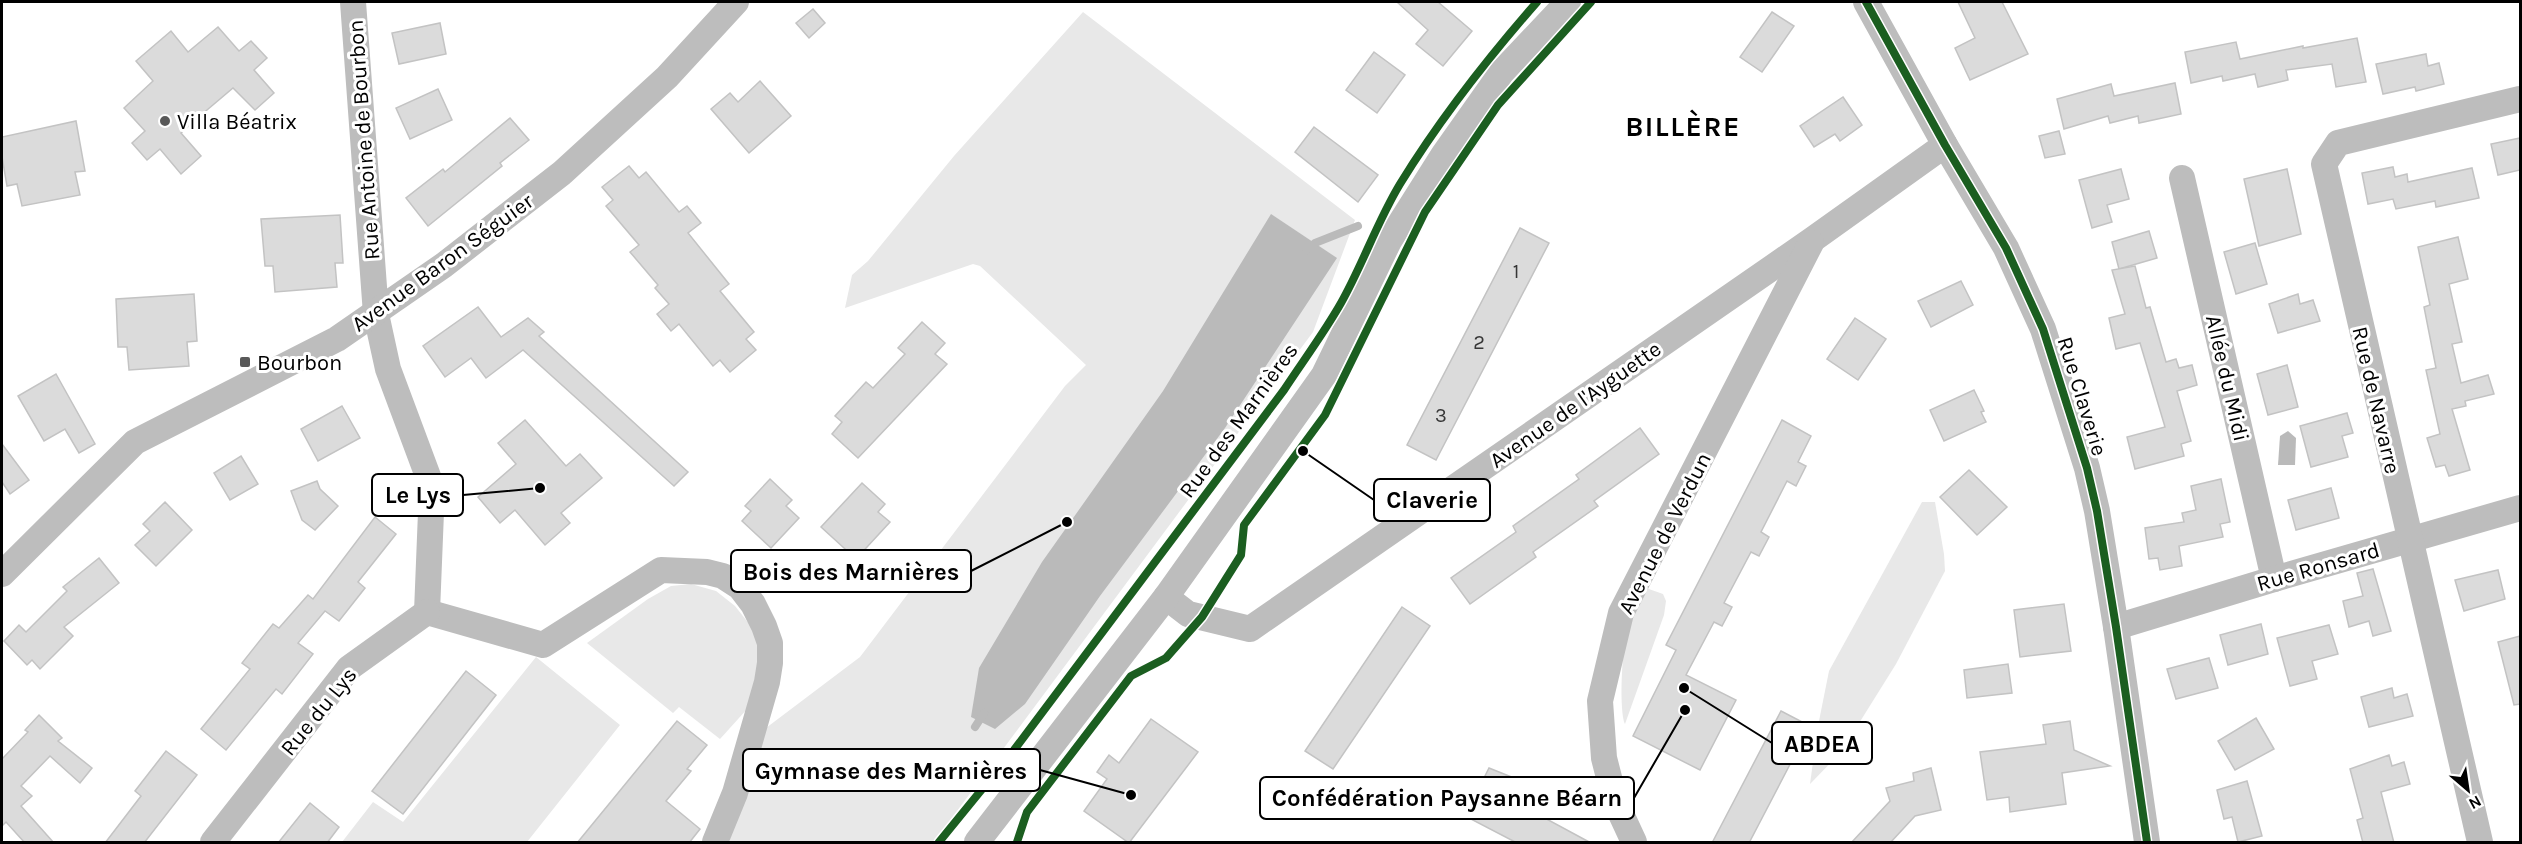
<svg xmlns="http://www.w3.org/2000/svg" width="2522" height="844" font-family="Karla,sans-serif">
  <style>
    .green { fill: #e8e8e8 }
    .water { fill: #bababa }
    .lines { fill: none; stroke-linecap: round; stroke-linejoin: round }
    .stream { stroke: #bababa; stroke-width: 8 }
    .building { fill: #dbdbdb; stroke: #c3c3c3; stroke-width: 1.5 }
    .street { stroke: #bdbdbd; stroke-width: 26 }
    .cycleway-casing { stroke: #fff; stroke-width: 11 }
    .cycleway { stroke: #1b5e20; stroke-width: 8 }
    .poi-dot { fill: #595959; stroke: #fff; stroke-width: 2 }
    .labels { text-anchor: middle; stroke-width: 6; stroke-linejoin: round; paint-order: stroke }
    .number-label { font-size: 20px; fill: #373737 }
    .poi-label { font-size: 22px; fill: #000; stroke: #fff; text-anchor: start }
    .street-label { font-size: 22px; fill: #000; stroke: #fff }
    .district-label { font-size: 28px; font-weight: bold; letter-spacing: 1.5px; fill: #000; stroke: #fff }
    .leader { fill: none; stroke: #000; stroke-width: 2 }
    .callout-dot { fill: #000; stroke: #fff; stroke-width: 2 }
    .callout { fill: #fff; stroke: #000; stroke-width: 2 }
    .callout-label { font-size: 24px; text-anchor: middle; font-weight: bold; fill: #000 }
  </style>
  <rect width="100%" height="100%" fill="#fff"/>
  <!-- green -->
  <g class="green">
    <polygon points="1083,12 1355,220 1313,332 934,842 729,842 762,731 860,657 1065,386 1086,365 980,266 973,264 845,308 852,275 868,261 954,156"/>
    <polygon points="1922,502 1935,502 1944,554 1945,571 1896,664 1841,752 1810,784 1818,726 1829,671"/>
    <polygon points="691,584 716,591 735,606 750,625 758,642 761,661 748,708 720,739 679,707 673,713 587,643 648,599 671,586"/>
    <path d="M1646,588L1663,594L1666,601L1664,615L1625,724C1618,706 1623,630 1631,612C1635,604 1642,596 1646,588Z"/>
    <polygon points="536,657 620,725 527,842 342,842 373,802 403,822"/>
  </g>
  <!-- water -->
  <g class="water">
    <polygon points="1271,214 1337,258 1225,428 1100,596 1025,704 995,729 971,717 979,668 1042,562 1163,391"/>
    <polygon points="2288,431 2296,438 2295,465 2278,465 2280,436"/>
  </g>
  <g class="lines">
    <!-- stream -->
    <g class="stream">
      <polyline points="1307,250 1315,243 1358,226"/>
      <polyline points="975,727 984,713"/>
    </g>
  </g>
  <!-- building -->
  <g class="building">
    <polygon points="1397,2 1438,2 1472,31 1443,66 1416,44 1428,30"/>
    <polygon points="1958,2 2002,2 2028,54 1970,80 1955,48 1975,38"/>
    <polygon points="813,9 825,23 809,38 796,23"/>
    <polygon points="1772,12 1794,26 1762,72 1740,57"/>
    <polygon points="440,23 446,54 399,64 392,33"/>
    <polygon points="218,27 239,51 251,41 267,58 254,70 274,93 255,110 233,88 207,110 181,133 201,156 181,174 160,149 147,160 132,143 145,131 124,108 153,81 136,61 171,31 188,52"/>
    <polygon points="2357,38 2366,82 2336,87 2332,64 2286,70 2288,80 2258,87 2255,74 2223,81 2222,76 2191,83 2185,52 2236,42 2240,59 2303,46 2303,48"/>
    <polygon points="1374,52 1405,75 1377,113 1346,90"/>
    <polygon points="2426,54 2428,66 2439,63 2444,84 2416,91 2415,87 2383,94 2376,64"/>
    <polygon points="760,81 791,116 749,153 711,109 730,93 738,102"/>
    <polygon points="2175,83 2181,114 2139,123 2138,116 2110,123 2108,116 2064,129 2057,99 2111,84 2114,96"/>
    <polygon points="438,89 452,120 410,139 396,108"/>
    <polygon points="1843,97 1862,125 1840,141 1835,134 1814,147 1800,126"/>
    <polygon points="510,118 529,140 500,163 502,166 428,226 406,198 443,169 445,172"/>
    <polygon points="76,121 85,171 75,172 80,195 22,206 17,184 7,186 2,157 2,137"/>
    <polygon points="1314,127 1378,175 1358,202 1295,152"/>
    <polygon points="2059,131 2065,154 2045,158 2039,136"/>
    <polygon points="2520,138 2520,170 2498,175 2491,144"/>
    <polygon points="629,166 639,178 646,172 679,212 687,206 701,223 688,233 729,284 720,291 754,332 746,339 756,350 730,372 720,360 713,366 679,324 671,331 657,314 669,304 655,288 658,285 630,252 639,245 606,206 613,200 602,187"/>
    <polygon points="2393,167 2395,177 2407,174 2408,182 2472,168 2479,198 2436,207 2435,201 2396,209 2393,199 2368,204 2362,173"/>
    <polygon points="2121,169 2129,199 2107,205 2112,222 2092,228 2079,180"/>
    <polygon points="2287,169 2301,234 2259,246 2244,179"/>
    <polygon points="340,215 343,263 335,263 337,287 275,292 273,266 265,266 261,219"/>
    <polygon points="1520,228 1549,243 1436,460 1407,445"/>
    <polygon points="2149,231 2157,258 2119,269 2112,242"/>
    <polygon points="2458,237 2468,279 2449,284 2462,342 2452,344 2461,383 2488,375 2494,394 2465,401 2466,406 2452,409 2470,470 2449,476 2445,465 2436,467 2427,438 2440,434 2426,370 2436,368 2424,307 2430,305 2418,247"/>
    <polygon points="2255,243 2267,284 2236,294 2224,252"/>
    <polygon points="2135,266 2146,308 2150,307 2166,362 2176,359 2179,368 2192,365 2197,385 2177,391 2191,441 2181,444 2184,456 2135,469 2127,437 2165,427 2140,343 2116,349 2109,318 2125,314 2112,270"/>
    <polygon points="1961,281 1973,305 1931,327 1918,301"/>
    <polygon points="194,294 197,341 187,342 189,366 129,370 127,347 118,347 116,299"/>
    <polygon points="2298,294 2300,304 2313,300 2320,321 2278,333 2269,304"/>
    <polygon points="478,307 501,337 528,318 544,332 539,336 688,472 674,486 523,350 486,378 471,358 445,377 423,346"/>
    <polygon points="1855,318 1886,339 1858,380 1827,359"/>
    <polygon points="922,322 945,343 935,354 947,364 858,458 832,434 842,422 835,416 866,382 873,388 905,354 898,348"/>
    <polygon points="2287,365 2298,407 2268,415 2257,374"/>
    <polygon points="56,374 95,444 79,453 65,429 44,441 18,396"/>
    <polygon points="1974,390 1984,411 1981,412 1986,422 1944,441 1930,410"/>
    <polygon points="342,406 360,438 318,461 301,429"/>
    <polygon points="2347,413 2353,433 2342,436 2348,457 2311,467 2300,426"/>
    <polygon points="525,420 566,466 580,454 602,478 561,513 570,523 545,545 515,510 500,523 478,497 516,464 498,443"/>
    <polygon points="1782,420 1811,436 1798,462 1806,466 1796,486 1787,481 1761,532 1769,537 1759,556 1751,552 1724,603 1732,607 1722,626 1714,622 1686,675 1736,700 1700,770 1633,736 1676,650 1666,645"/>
    <polygon points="1640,428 1659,454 1594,501 1598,506 1533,552 1536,557 1470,604 1451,578 1516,532 1513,526 1579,479 1576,475"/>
    <polygon points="2,444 29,480 10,494 2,482"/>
    <polygon points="241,456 258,484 230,500 214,473"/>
    <polygon points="1969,470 2007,507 1977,535 1940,497"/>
    <polygon points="770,479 792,500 786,506 799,518 771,548 742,521 751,511 745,506"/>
    <polygon points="2221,479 2230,522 2220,524 2223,537 2179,546 2182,566 2160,570 2158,558 2149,559 2145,528 2184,522 2182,513 2196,510 2191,486"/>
    <polygon points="317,481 320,489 338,506 315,530 302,520 291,491"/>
    <polygon points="862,483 885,504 878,512 890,522 856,559 821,527"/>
    <polygon points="2331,488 2339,518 2296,530 2288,500"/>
    <polygon points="165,502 192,530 156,566 135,545 150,531 143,524"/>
    <polygon points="375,517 396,534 358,582 365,588 339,621 325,611 298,643 313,654 282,694 276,689 226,750 201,729 250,669 242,663 273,624 279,628 308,595 313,599"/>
    <polygon points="99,558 119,583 64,627 73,636 40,669 32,660 27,665 4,641 19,625 26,632 67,591 63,587"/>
    <polygon points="2373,569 2391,631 2373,636 2369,621 2349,627 2343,601 2363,596 2357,573"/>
    <polygon points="2498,570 2505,599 2464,611 2455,580"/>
    <polygon points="2064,604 2071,651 2020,657 2014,610"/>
    <polygon points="1402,607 1430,626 1333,769 1305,751"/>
    <polygon points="2261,624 2268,654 2228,665 2220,635"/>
    <polygon points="2329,625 2338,654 2312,661 2317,679 2290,686 2277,638"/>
    <polygon points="2520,636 2520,704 2514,705 2498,642"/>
    <polygon points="2209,658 2218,688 2176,699 2167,669"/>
    <polygon points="2008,664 2012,693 1967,698 1964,670"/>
    <polygon points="466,671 496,695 403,814 372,791"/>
    <polygon points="2392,688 2394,698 2407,694 2413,716 2369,727 2361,697"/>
    <polygon points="1781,711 1810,726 1749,843 1712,843"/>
    <polygon points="39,715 62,738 58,741 92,768 80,783 50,756 21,786 32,796 21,806 54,843 25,843 6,822 2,826 2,759 28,732 25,730"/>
    <polygon points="2256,718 2274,749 2235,770 2218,741"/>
    <polygon points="1151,719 1198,752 1129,843 1084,811 1107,779 1097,772 1109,755 1119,763"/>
    <polygon points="677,721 707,745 687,769 691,771 666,801 700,829 689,843 577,843"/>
    <polygon points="2070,721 2074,750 2110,766 2062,773 2066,804 2010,812 2009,797 1987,800 1980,752 2046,744 2043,725"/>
    <polygon points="166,751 197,775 144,843 105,843 141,796 135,791"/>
    <polygon points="2389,755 2392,766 2404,762 2410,784 2381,792 2394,843 2363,843 2357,820 2363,818 2350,769"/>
    <polygon points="1489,768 1524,782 1525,780 1550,794 1539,815 1591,843 1517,843 1465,816"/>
    <polygon points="1931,768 1941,810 1915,816 1890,843 1851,843 1890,801 1886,788 1914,781 1913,773"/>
    <polygon points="2247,781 2262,836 2238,842 2232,817 2224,819 2217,790"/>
    <polygon points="310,803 339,827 327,843 278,843"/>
  </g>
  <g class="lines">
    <!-- street -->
    <g class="street">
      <polyline points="353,2 376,314 388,369 432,487 427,612"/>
      <polyline points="1866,2 1945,145 2006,248 2043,329 2087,468 2097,511 2116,627 2147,842"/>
      <polyline points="2182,178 2274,579"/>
      <polyline points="2,574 135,442 337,339 444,265 562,173 667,77 736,2"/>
      <polyline points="1166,597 1188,614 1250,629 1812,240 1945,145"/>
      <polyline points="427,612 543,645 661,570 707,572 723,576 740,587 753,604 764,626 770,643 770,663 767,682 735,793 715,842"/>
      <polyline points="2116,627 2274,579 2520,508"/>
      <polyline points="213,842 349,668 427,612"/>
      <polyline points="977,842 1166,597 1324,375 1389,241 1444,154 1502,72 1568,2"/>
      <polyline points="1634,842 1615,801 1604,758 1600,701 1621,613 1811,243"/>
      <polyline points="2480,842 2324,164 2338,143 2520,99"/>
    </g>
    <!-- cycleway casing -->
    <g class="cycleway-casing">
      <g id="cycleway">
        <polyline points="1866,2 1945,145 2006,248 2043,329 2087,468 2097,511 2116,627 2147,842"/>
        <path d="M939,842L1014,750L1284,390C1303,361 1324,333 1341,303C1363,264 1377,222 1400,184C1440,119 1487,59 1537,2"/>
        <polyline points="1017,842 1027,812 1131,676 1166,658 1202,617 1241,555 1244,525 1325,415 1425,212 1498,105 1591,2"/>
      </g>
    </g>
    <!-- cycleway -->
    <use href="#cycleway" class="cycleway"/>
  </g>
  <!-- markers -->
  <g class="poi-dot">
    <circle cx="165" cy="121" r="6"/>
    <rect x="239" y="356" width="12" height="12" rx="3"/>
  </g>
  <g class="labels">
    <!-- number labels -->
    <g class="number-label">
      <text x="1516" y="278">1</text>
      <text x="1479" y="349">2</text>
      <text x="1441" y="422">3</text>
    </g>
    <!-- poi labels -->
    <g class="poi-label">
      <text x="177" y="129">Villa Béatrix</text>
      <text x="257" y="370">Bourbon</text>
    </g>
    <!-- street labels -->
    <g class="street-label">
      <text transform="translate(363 140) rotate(-94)" y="8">Rue Antoine de Bourbon</text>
      <text transform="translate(442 262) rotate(-36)" y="8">Avenue Baron Séguier</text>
      <text transform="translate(2228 378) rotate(77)" y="8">Allée du Midi</text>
      <text transform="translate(2083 396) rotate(73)" y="8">Rue Claverie</text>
      <text transform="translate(2377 400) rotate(77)" y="8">Rue de Navarre</text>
      <text transform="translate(1575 404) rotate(-35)" y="8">Avenue de l'Ayguette</text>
      <text transform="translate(1238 420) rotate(-54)" y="8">Rue des Marnières</text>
      <text transform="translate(1664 533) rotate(-63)" y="8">Avenue de Verdun</text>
      <text transform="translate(2318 566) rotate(-16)" y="8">Rue Ronsard</text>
      <text transform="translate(318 711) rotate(-51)" y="8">Rue du Lys</text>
    </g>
    <!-- district labels -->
    <g class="district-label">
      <text x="1683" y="136">BILLÈRE</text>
    </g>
  </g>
  <!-- callouts -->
  <path class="leader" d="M540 488L463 495M1303 451L1374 500M1067 522L971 571M1684 688L1772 743M1131 795L1040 770M1685 710L1634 798"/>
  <g class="callout-dot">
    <circle cx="540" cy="488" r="6"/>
    <circle cx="1303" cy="451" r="6"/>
    <circle cx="1067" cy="522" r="6"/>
    <circle cx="1684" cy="688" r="6"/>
    <circle cx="1131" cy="795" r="6"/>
    <circle cx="1685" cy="710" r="6"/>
  </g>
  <g class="callout">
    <rect x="372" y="474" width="91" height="42" rx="6"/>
    <rect x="1374" y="479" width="116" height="42" rx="6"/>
    <rect x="731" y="550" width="240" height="42" rx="6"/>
    <rect x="1772" y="722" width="100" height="42" rx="6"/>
    <rect x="743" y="749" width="297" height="42" rx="6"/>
    <rect x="1260" y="777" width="374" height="42" rx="6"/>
  </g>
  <g class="callout-label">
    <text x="418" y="503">Le Lys</text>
    <text x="1432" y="508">Claverie</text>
    <text x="851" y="580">Bois des Marnières</text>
    <text x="1822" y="752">ABDEA</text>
    <text x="891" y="779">Gymnase des Marnières</text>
    <text x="1447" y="806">Confédération Paysanne Béarn</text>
  </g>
  <!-- border -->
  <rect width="2522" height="844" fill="none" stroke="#000000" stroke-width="6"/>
  <!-- north arrow -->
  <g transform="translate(2468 790) rotate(151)" stroke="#ffffff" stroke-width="4.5" paint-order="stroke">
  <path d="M0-4.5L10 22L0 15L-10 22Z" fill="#000000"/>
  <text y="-9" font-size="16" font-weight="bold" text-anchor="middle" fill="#000000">N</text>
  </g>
</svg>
